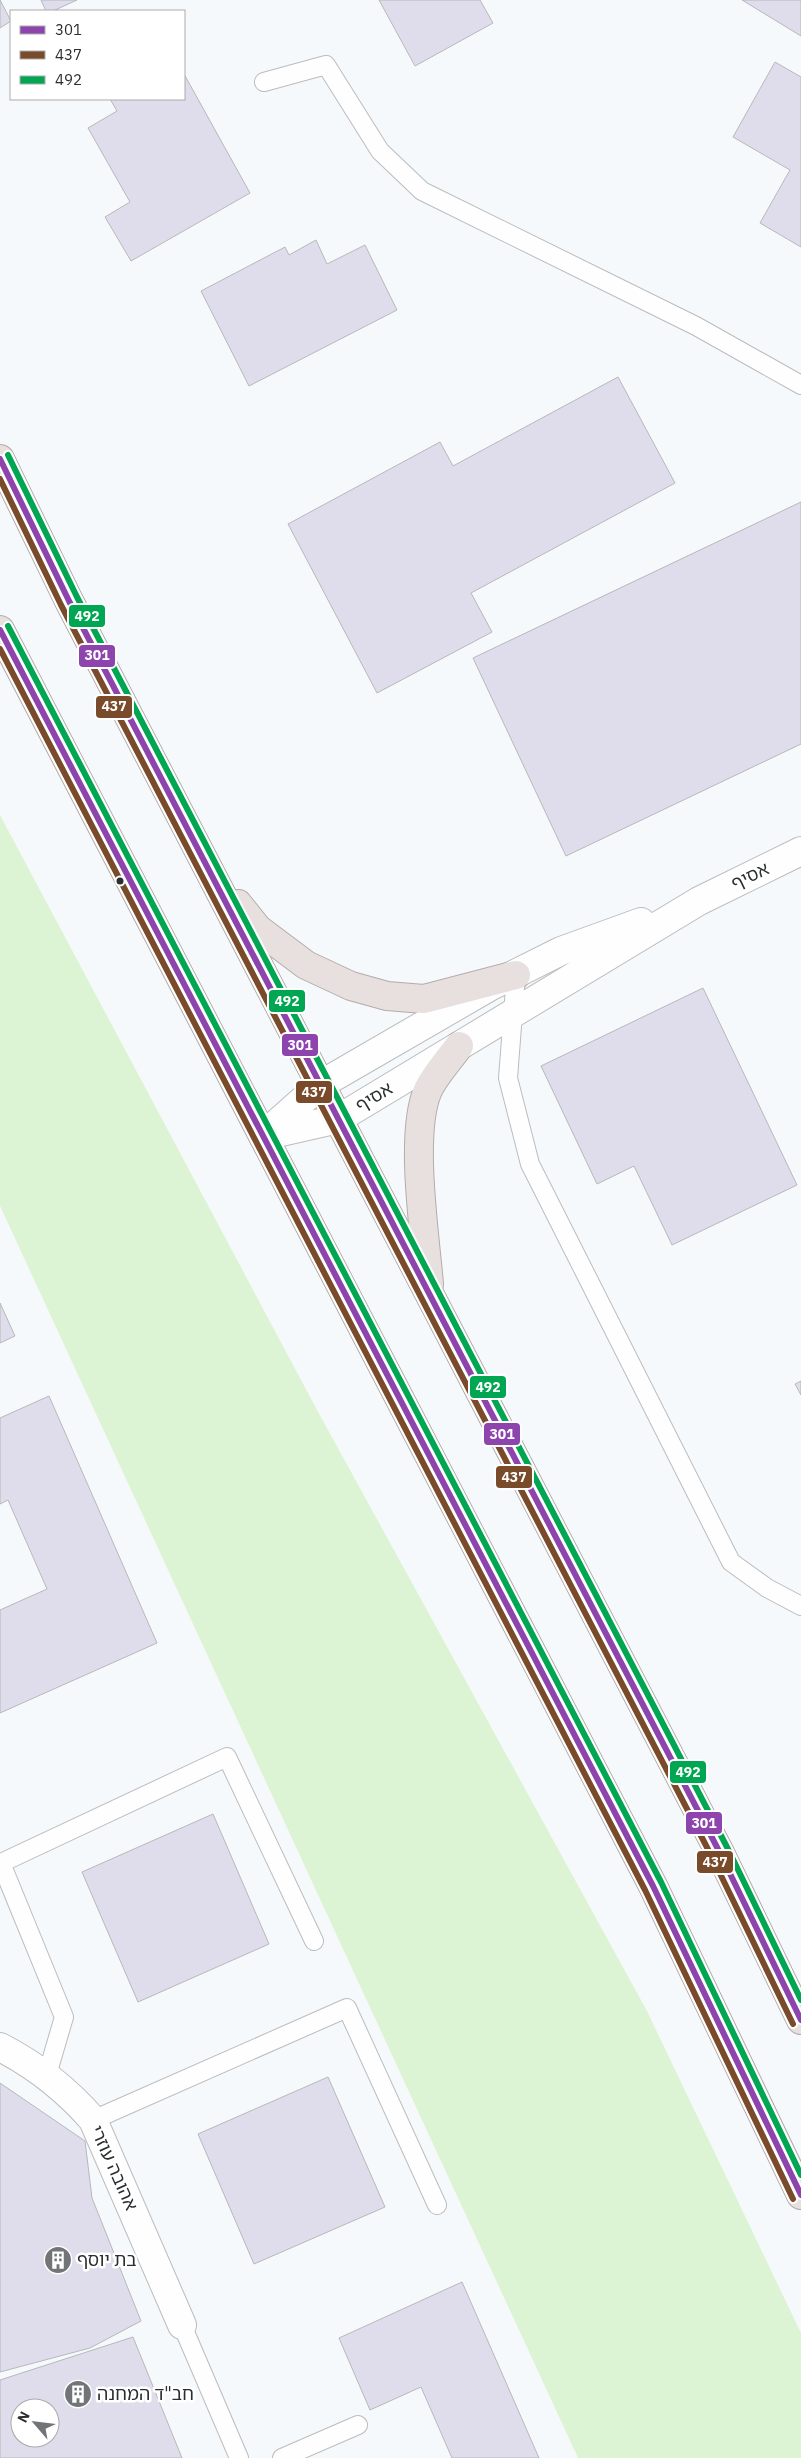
<svg xmlns="http://www.w3.org/2000/svg" width="801" height="2458" font-family="'IBM Plex Sans','Noto Sans Hebrew',sans-serif">
  <style>
    .green { fill: #ddf4d4 }
    .building { fill: #dfddeb; stroke: #b6b8ba; fill-rule: evenodd }
    .lines { fill: none; stroke-linecap: round; stroke-linejoin: round }
    .service-casing { stroke: #babcbe; stroke-width: 20 }
    .minor-casing { stroke: #babcbe; stroke-width: 30 }
    .trunk-casing { stroke: #b4abaa; stroke-width: 30 }
    .service { stroke: #fefefe; stroke-width: 18 }
    .minor { stroke: #fefefe; stroke-width: 28 }
    .trunk { stroke: #e7e0de; stroke-width: 28 }
    .bus-1-casing { stroke: #fff; stroke-width: 10 }
    .bus-2-casing { stroke: #fff; stroke-width: 10 }
    .bus-3-casing { stroke: #fff; stroke-width: 10 }
    .bus-1 { stroke: #8e44ad; stroke-width: 6 }
    .bus-2 { stroke: #7a4b2a; stroke-width: 6 }
    .bus-3 { stroke: #00a651; stroke-width: 6 }
    .bus-dot { fill: #2b2e30; stroke: #fff; stroke-width: 2 }
    .labels { text-anchor: middle; stroke-width: 5; stroke-linejoin: round; paint-order: stroke }
    .street-label { font-size: 18px; fill: #2b2e30; stroke: #fff }
    .poi-label { font-size: 18px; fill: #2b2e30; stroke: #fff; text-anchor: start }
    .line-badge { stroke: #fff; stroke-width: 2 }
    .badge-label { font-size: 14px; text-anchor: middle; font-weight: bold; fill: #fff }
  </style>
  <rect width="100%" height="100%" fill="#f6f9fb"/>
  <!-- green -->
  <polygon class="green" points="0,815 316,1408 647,2011 801,2333 801,2458 578,2458 0,1206"/>
  <!-- building -->
  <g class="building">
    <polygon points="0,0 11,21 0,28"/>
    <polygon points="41,0 77,0 53,11 46,11"/>
    <polygon points="379,0 480,0 493,23 415,66"/>
    <polygon points="742,0 801,0 801,36"/>
    <polygon points="775,62 801,77 801,247 760,223 790,170 733,137"/>
    <polygon points="184,74 250,193 131,261 105,217 130,202 88,128 117,111 110,99 184,99"/>
    <polygon points="316,240 327,264 365,245 397,310 249,386 201,291 285,247 289,255"/>
    <polygon points="618,377 675,483 471,593 492,632 377,693 288,524 440,442 453,466"/>
    <polygon points="801,502 801,744 566,856 473,658"/>
    <polygon points="703,988 797,1185 672,1245 634,1166 597,1184 541,1066"/>
    <polygon points="0,1303 15,1336 0,1343"/>
    <polygon points="801,1381 801,1395 795,1384"/>
    <polygon points="49,1396 157,1643 0,1713 0,1610 47,1589 8,1500 0,1504 0,1418"/>
    <polygon points="213,1814 269,1944 138,2002 82,1872"/>
    <polygon points="328,2077 385,2207 254,2264 198,2134"/>
    <polygon points="0,2083 85,2141 92,2198 141,2321 90,2348 0,2372"/>
    <polygon points="462,2282 539,2458 452,2458 421,2387 370,2410 339,2338"/>
    <path d="M133,2337L182,2458H0V2380ZM20,2408H50V2438H20Z"/>
  </g>
  <g class="lines">
    <!-- service casing -->
    <g class="service-casing">
      <g id="service">
        <polyline points="264,82 326,65 380,151 422,191 696,326 801,385"/>
        <polyline points="516,975 508,1078 530,1164 731,1562 767,1588 801,1606"/>
        <polyline points="47,2075 64,2017 1,1863 227,1757 314,1941"/>
        <polyline points="93,2120 347,2008 437,2205"/>
        <polyline points="182,2325 239,2458"/>
        <polyline points="282,2458 358,2425"/>
      </g>
    </g>
    <!-- minor casing -->
    <g class="minor-casing">
      <g id="minor">
        <polyline points="265,1134 320,1085 491,986 561,951 641,922"/>
        <polyline points="263,1136 338,1119 699,901 801,851"/>
        <path d="M0,2047C37,2066 66,2089 93,2120L182,2325"/>
      </g>
    </g>
    <!-- trunk casing -->
    <g class="trunk-casing">
      <g id="trunk">
        <polyline points="0,459 69,601 720,1853 801,2020"/>
        <polyline points="0,630 653,1886 801,2195"/>
        <polyline points="238,904 258,929 306,965 351,986 387,996 424,999 516,975"/>
        <path d="M429,1284C425,1235 409,1133 428,1090C435,1075 449,1060 459,1046"/>
      </g>
    </g>
    <!-- service -->
    <use href="#service" class="service"/>
    <!-- minor -->
    <use href="#minor" class="minor"/>
    <!-- trunk -->
    <use href="#trunk" class="trunk"/>
    <!-- bus-1 casing -->
    <g class="bus-1-casing">
      <g id="bus-1">
        <polyline points="0,459 69,601 720,1853 801,2020"/>
        <polyline points="0,630 653,1886 801,2195"/>
      </g>
    </g>
    <!-- bus-2 casing -->
    <g class="bus-2-casing">
      <g id="bus-2">
        <polyline points="0,479 61,605 712,1857 793,2024"/>
        <polyline points="0,649 645,1890 793,2199"/>
      </g>
    </g>
    <!-- bus-3 casing -->
    <g class="bus-3-casing">
      <g id="bus-3">
        <polyline points="8,455 77,597 728,1849 801,2000"/>
        <polyline points="8,626 661,1882 801,2175"/>
      </g>
    </g>
    <!-- bus-1 -->
    <use href="#bus-1" class="bus-1"/>
    <!-- bus-2 -->
    <use href="#bus-2" class="bus-2"/>
    <!-- bus-3 -->
    <use href="#bus-3" class="bus-3"/>
  </g>
  <!-- icons -->
  <defs>
    <g id="building-disc" transform="scale(1.4375)"><circle r="9.5" fill="#727577" stroke="#fff"/><path d="M-4-6H4V6H1V3H-1V6H-4ZM-2.5-4.3h1.7v1.8h-1.7ZM.8-4.3h1.7v1.8H.8ZM-2.5-1h1.7V.8h-1.7ZM.8-1h1.7V.8H.8Z" fill="#fff"/></g>
  </defs>
  <g fill-rule="evenodd">
    <use href="#building-disc" x="58" y="2260"/>
    <use href="#building-disc" x="78" y="2394"/>
  </g>
  <!-- markers -->
  <circle class="bus-dot" cx="120" cy="881" r="4.5"/>
  <g class="labels">
    <!-- street labels -->
    <g class="street-label">
      <text transform="translate(750 876) rotate(-26)" y="6">אסיף</text>
      <text transform="translate(374 1097) rotate(-31)" y="6">אסיף</text>
      <text transform="translate(114 2168) rotate(66)" y="6">אהובה עוזרי</text>
    </g>
    <!-- poi labels -->
    <g class="poi-label">
      <text x="77" y="2266">בת יוסף</text>
      <text x="97" y="2400">חב"ד המחנה</text>
    </g>
  </g>
  <g class="line-badge">
    <rect x="68" y="604" width="38" height="24" rx="5" fill="#00a651"/>
    <rect x="78" y="644" width="38" height="24" rx="5" fill="#8e44ad"/>
    <rect x="95" y="695" width="38" height="24" rx="5" fill="#7a4b2a"/>
    <rect x="268" y="989" width="38" height="24" rx="5" fill="#00a651"/>
    <rect x="281" y="1033" width="38" height="24" rx="5" fill="#8e44ad"/>
    <rect x="295" y="1080" width="38" height="24" rx="5" fill="#7a4b2a"/>
    <rect x="469" y="1375" width="38" height="24" rx="5" fill="#00a651"/>
    <rect x="483" y="1422" width="38" height="24" rx="5" fill="#8e44ad"/>
    <rect x="495" y="1465" width="38" height="24" rx="5" fill="#7a4b2a"/>
    <rect x="669" y="1760" width="38" height="24" rx="5" fill="#00a651"/>
    <rect x="685" y="1811" width="38" height="24" rx="5" fill="#8e44ad"/>
    <rect x="696" y="1850" width="38" height="24" rx="5" fill="#7a4b2a"/>
  </g>
  <g class="badge-label">
    <text x="87" y="621">492</text>
    <text x="97" y="660">301</text>
    <text x="114" y="711">437</text>
    <text x="287" y="1006">492</text>
    <text x="300" y="1050">301</text>
    <text x="314" y="1097">437</text>
    <text x="488" y="1392">492</text>
    <text x="502" y="1439">301</text>
    <text x="514" y="1482">437</text>
    <text x="688" y="1777">492</text>
    <text x="704" y="1828">301</text>
    <text x="715" y="1867">437</text>
  </g>
  <!-- legend -->
  <rect x="10" y="10" width="175" height="90" fill="#ffffff" stroke="#aaabac"/>
  <rect x="20" y="26" width="25" height="8" fill="#8e44ad" stroke="#aaabac"/>
  <text x="55" y="35" font-size="15" fill="#2b2e30">301</text>
  <rect x="20" y="51" width="25" height="8" fill="#7a4b2a" stroke="#aaabac"/>
  <text x="55" y="60" font-size="15" fill="#2b2e30">437</text>
  <rect x="20" y="76" width="25" height="8" fill="#00a651" stroke="#aaabac"/>
  <text x="55" y="85" font-size="15" fill="#2b2e30">492</text>
  <!-- north arrow -->
  <g transform="translate(35 2423) rotate(298)"><circle r="24" fill="#ffffff" stroke="#aaabac"/>
  <path d="M0-4L9 19L0 12L-9 19Z" fill="#727577"/>
  <text y="-8" font-size="14" font-weight="bold" text-anchor="middle" fill="#2b2e30">N</text>
  </g>
</svg>
